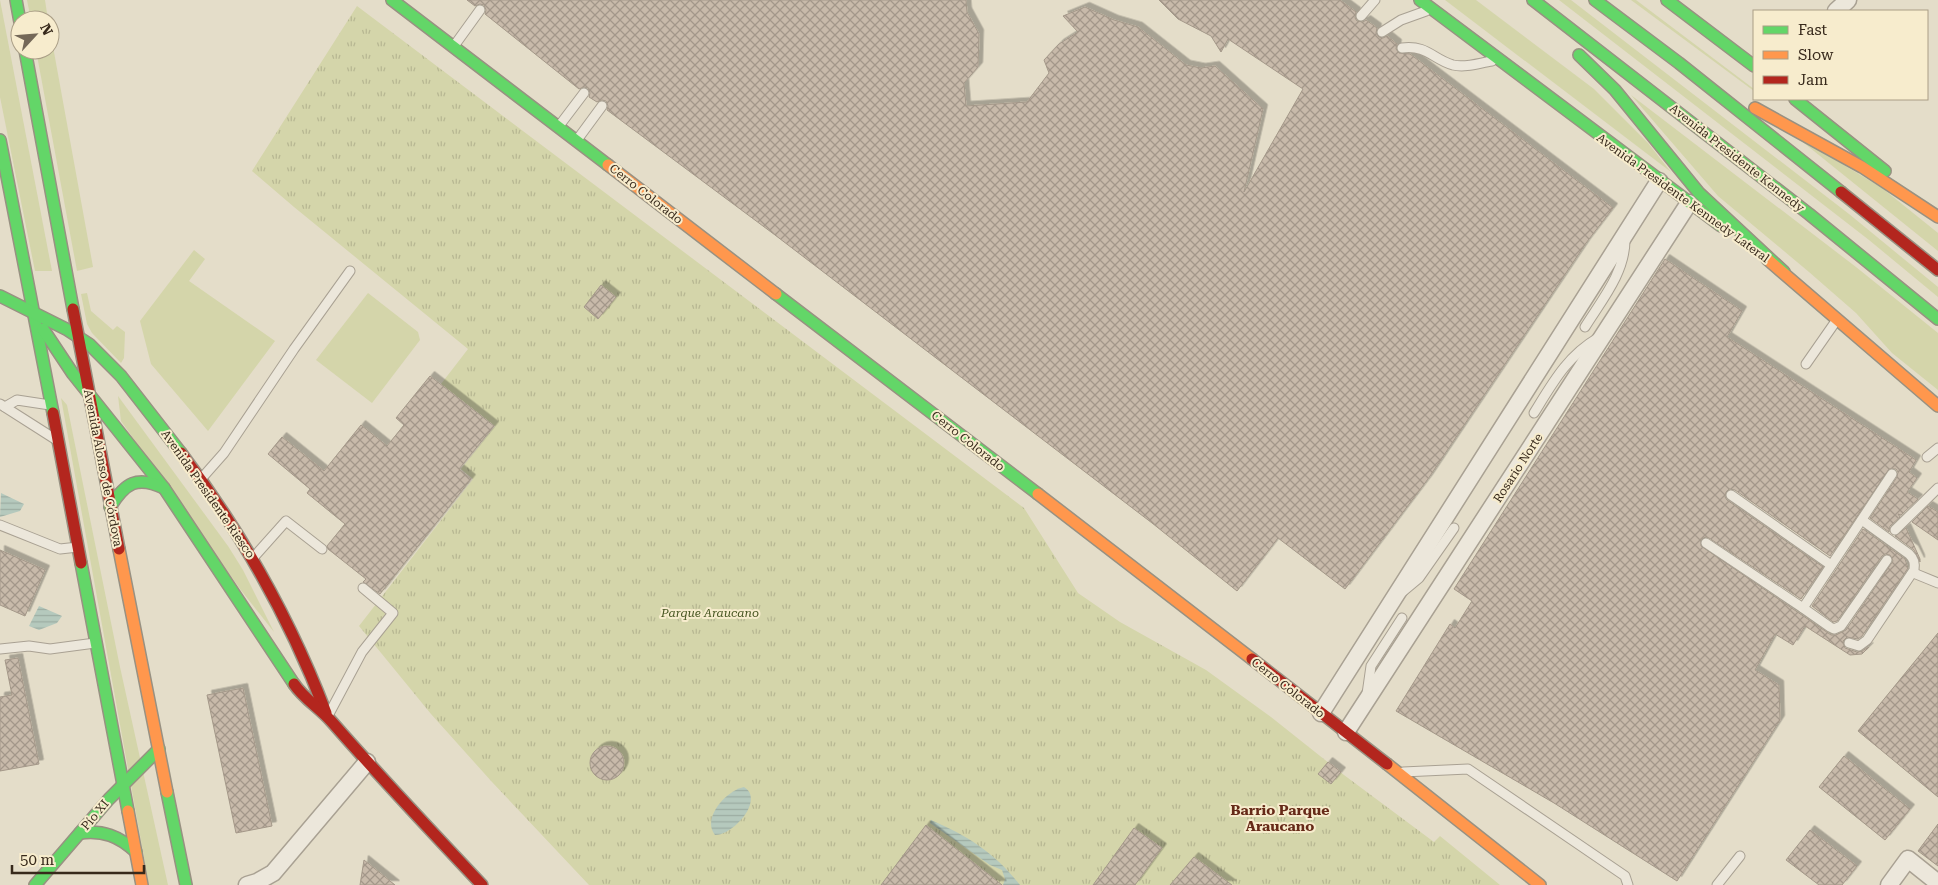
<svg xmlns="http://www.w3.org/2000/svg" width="1938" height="885" font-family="'Roboto Serif',serif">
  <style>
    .grass { fill: #d4d5aa }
    .park { fill: url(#park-tufts) }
    .water { fill: url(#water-rules) }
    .building { fill: url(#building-cross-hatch); stroke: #a49889; filter: url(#shadow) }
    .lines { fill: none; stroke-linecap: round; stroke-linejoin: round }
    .lane-casing { stroke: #a9a193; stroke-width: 11 }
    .street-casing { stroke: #a9a193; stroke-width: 19 }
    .fast-casing { stroke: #989182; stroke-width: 14 }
    .slow-casing { stroke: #989182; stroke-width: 14 }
    .jam-casing { stroke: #989182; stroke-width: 14 }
    .lane { stroke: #ece7db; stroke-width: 9 }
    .street { stroke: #ece7db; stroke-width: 16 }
    .fast { stroke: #63d668; stroke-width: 11 }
    .slow { stroke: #ff974d; stroke-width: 11 }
    .jam { stroke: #b3261e; stroke-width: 11 }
    .labels { text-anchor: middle; stroke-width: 4; stroke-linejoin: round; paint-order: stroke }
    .street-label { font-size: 12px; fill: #37291b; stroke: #f7eccd }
    .park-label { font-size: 12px; font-style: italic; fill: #465520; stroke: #f7eccd }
    .neighbourhood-label { font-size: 14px; font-weight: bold; fill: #662a18; stroke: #f7eccd }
  </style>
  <defs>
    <pattern id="park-tufts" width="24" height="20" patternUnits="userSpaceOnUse" patternTransform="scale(1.25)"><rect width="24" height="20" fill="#d4d5aa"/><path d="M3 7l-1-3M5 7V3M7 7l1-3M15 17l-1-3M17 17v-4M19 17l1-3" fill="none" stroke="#b7b792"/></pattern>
    <pattern id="water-rules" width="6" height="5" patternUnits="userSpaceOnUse" patternTransform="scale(1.25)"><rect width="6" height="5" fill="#b5c9bd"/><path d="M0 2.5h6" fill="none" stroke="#9cada2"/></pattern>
    <pattern id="building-cross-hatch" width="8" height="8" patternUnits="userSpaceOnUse" patternTransform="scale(1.25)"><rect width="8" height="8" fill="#c8baaa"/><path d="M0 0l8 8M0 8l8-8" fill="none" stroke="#a3978a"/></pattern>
    <filter id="shadow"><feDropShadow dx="4.5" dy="-4.5" stdDeviation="0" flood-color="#0004"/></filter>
  </defs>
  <rect width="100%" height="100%" fill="#e4ddc9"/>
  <!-- grass -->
  <g class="grass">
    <polygon points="0,0 52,271 35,271 0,97"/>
    <polygon points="27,0 45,0 48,20 31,20"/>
    <polygon points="1445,0 1476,0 1594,89 1648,143 1671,172"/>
    <polygon points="1559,0 1571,0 1849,214 1938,287 1938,297 1869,240"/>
    <polygon points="1631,0 1636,0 1754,89 1754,91"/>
    <polygon points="50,30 93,267 77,271 36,50 50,50"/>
    <polygon points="1631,95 1856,267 1938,333 1938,390 1892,353 1856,313 1809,272 1718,196"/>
    <polygon points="1794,135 1882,188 1938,233 1938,251"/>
    <polygon points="194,250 205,259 189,281 275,341 208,431 151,364 140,321"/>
    <polygon points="87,293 91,311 113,330 117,326 125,332 124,358 121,363 92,333 87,324 81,294"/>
    <polygon points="368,293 418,332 420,340 372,403 316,360"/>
    <polygon points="118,396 228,546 243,570 274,632 240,589 121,421"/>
    <polygon points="61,398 67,405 120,667 168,885 149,885"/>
  </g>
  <!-- park -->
  <polygon class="park" points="357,6 1024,508 1078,593 1120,622 1206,670 1271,717 1344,775 1434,842 1440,836 1500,885 589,885 492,782 431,714 359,626 473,479 461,469 495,426 441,384 468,349 294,207 252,171"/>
  <!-- water -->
  <g class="water">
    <polygon points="1,493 24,504 20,511 0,517"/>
    <polygon points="39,606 62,616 57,623 39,630 29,626"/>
    <path d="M744,787C765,800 733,835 715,835C701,818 727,790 744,787Z"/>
    <path d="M931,820C968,836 995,853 1020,885H1003L1005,879L1002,870L990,865L930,823Z"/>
  </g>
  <!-- building -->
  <g class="building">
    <polygon points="467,0 966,0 967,12 979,34 978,67 964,83 966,106 1027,102 1049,73 1044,60 1059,44 1078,32 1063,16 1085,7 1114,20 1138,27 1186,65 1201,68 1215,66 1263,109 1244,192 1303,89 1228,39 1221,52 1211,36 1178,19 1159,0 1340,0 1356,12 1355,18 1357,21 1363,22 1366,20 1377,28 1376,33 1379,37 1383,38 1387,36 1397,44 1396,49 1399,53 1410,54 1613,208 1586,243 1428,479 1345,589 1278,538 1237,591 1152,523 775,235 607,110 608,106 606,101 602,100 597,102 589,97 590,93 588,88 584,87 579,89 485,14 486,10 484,5 480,4 475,6"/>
    <polygon points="1665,259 1742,311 1727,337 1916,460 1909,472 1917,478 1907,492 1918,499 1901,515 1898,514 1900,517 1890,526 1889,532 1870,518 1897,477 1898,472 1896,469 1889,469 1830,556 1735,490 1729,489 1726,492 1725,497 1727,500 1823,567 1801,599 1709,538 1706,537 1701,539 1701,546 1831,635 1836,635 1846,630 1893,561 1890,555 1885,554 1882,556 1837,621 1833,622 1812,606 1863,529 1905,559 1908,568 1862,636 1858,639 1847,637 1843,641 1845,648 1857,652 1862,651 1869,647 1862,654 1850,655 1805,626 1793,645 1775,634 1755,670 1779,685 1780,720 1677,881 1554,803 1396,711 1450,624 1455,628 1472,601 1454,589"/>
    <polygon points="601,285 616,297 598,319 584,307"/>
    <polygon points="430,376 494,426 459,469 471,479 380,594 363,582 366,579 328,549 327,546 345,524 307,493 310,489 268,454 282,437 324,471 361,425 387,446 404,425 396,418"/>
    <polygon points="1928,506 1938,512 1938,540 1912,522"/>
    <polygon points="1906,528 1920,559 1920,562 1914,550 1895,536"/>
    <polygon points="0,550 45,570 25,616 0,605"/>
    <polygon points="1938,633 1938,797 1858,731"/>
    <polygon points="18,658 39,764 0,771 0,697 12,695 5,660"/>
    <polygon points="243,688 272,826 236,833 207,695"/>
    <circle cx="607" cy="763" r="17"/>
    <polygon points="1844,756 1910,809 1885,840 1819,787"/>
    <polygon points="1328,762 1341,772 1331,784 1318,774"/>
    <polygon points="1938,824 1938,866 1918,851"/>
    <polygon points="926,825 1002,885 881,885"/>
    <polygon points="1134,828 1162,848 1135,885 1093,885"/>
    <polygon points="1810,830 1857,866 1842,885 1819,885 1786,860"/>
    <polygon points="1194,857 1232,885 1170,885"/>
    <polygon points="364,860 395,885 360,885"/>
  </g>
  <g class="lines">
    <!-- lane casing -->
    <g class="lane-casing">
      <g id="lane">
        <polyline points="1361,16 1375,0"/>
        <polyline points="1382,32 1401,20 1426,11"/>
        <polyline points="454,46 480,10"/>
        <path d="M1402,48C1428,45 1432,59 1453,65C1466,68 1479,63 1492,61"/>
        <polyline points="559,126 584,93"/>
        <polyline points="577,140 602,106"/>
        <path d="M1585,327C1601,301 1625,273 1625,240"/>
        <polyline points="1806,364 1836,321"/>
        <polyline points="0,404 55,439"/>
        <polyline points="5,407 17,400 50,405"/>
        <path d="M1534,413C1552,384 1567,356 1598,338"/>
        <polyline points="1927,457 1938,448"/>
        <polyline points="201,479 224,453 294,349 350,271"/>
        <polyline points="1731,495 1831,565"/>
        <polyline points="0,525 60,549 78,547"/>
        <polyline points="1895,530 1938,488"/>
        <polyline points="1706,543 1803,608 1892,474"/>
        <polyline points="253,558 286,521 322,549"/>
        <polyline points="1916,574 1938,583"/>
        <polyline points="1401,593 1419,578 1454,528"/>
        <polyline points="1803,608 1830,627 1834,629 1841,626 1887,560"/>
        <path d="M1849,643L1859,646L1867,640L1914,570C1915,563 1914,559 1909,554L1862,520"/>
        <polyline points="0,649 29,646 50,649 95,643"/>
        <polyline points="1367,694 1371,666 1402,618"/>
        <polyline points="329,714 362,652 393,613 363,588"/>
        <polyline points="1403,772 1468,769 1625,876 1628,885"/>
        <polyline points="1717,885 1740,856"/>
      </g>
    </g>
    <!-- street casing -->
    <g class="street-casing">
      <g id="street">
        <polyline points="1836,11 1848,0"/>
        <polyline points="1321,713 1659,181"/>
        <polyline points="1346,732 1689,203"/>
        <polyline points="247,885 257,882 273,873 367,762"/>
        <polyline points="1889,885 1908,859 1938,883"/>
      </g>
    </g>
    <!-- fast casing -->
    <g class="fast-casing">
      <g id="fast">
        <polyline points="16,0 20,22"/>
        <polyline points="392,0 608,165"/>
        <polyline points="1420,0 1721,226"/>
        <polyline points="1533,0 1809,214 1938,319"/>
        <polyline points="1595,0 1679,63 1841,192"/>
        <polyline points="1667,0 1754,66"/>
        <polyline points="25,50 73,309"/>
        <polyline points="1579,55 1615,90 1699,193 1784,272"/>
        <polyline points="1795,99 1885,171"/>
        <polyline points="0,140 53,413"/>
        <polyline points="776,294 1038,494"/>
        <polyline points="0,296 66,329 89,344 121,376 181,453"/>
        <polyline points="43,329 73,374 164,488 294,684"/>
        <path d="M110,507C125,483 137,475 164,488"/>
        <polyline points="81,563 128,811"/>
        <polyline points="167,792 186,885"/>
        <path d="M80,833C103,830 119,836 136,852"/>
        <polyline points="35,885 109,799 159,749"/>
      </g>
    </g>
    <!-- slow casing -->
    <g class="slow-casing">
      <g id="slow">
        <polyline points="1755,108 1862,167 1938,217"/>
        <polyline points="608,165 776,294"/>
        <polyline points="1767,259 1938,406"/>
        <polyline points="1038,494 1252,659"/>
        <polyline points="119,549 167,792"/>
        <polyline points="1387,764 1540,885"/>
        <polyline points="128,811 142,885"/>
      </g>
    </g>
    <!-- jam casing -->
    <g class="jam-casing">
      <g id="jam">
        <polyline points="1841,192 1938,270"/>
        <polyline points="73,309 119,549"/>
        <polyline points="53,413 81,563"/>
        <path d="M181,453C242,533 290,619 326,713"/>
        <polyline points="1252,659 1387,764"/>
        <path d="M294,684C304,699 320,708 332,722C380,777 431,831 482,885"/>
      </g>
    </g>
    <!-- lane -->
    <use href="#lane" class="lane"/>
    <!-- street -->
    <use href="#street" class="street"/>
    <!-- fast -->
    <use href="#fast" class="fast"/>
    <!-- slow -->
    <use href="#slow" class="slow"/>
    <!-- jam -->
    <use href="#jam" class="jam"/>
  </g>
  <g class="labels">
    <!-- street labels -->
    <g class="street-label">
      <text transform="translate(1737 158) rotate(38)" y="4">Avenida Presidente Kennedy</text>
      <text transform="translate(646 194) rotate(38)" y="4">Cerro Colorado</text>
      <text transform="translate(1683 198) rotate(36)" y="4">Avenida Presidente Kennedy Lateral</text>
      <text transform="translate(968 441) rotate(38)" y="4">Cerro Colorado</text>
      <text transform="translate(103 468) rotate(79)" y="4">Avenida Alonso de Córdova</text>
      <text transform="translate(1518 468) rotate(-57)" y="4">Rosario Norte</text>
      <text transform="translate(208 494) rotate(55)" y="4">Avenida Presidente Riesco</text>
      <text transform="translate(1288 688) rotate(38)" y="4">Cerro Colorado</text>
      <text transform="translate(95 815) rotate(-50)" y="4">Pío XI</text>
    </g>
    <!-- park labels -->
    <g class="park-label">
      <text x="710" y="617">Parque Araucano</text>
    </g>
    <!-- neighbourhood labels -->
    <g class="neighbourhood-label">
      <text x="1280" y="815">Barrio Parque<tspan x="1280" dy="16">Araucano</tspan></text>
    </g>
  </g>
  <!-- legend -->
  <rect x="1753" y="10" width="175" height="90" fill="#f7eccd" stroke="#aa9e86"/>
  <rect x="1763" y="26" width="25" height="8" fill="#63d668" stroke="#aa9e86"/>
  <text x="1798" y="35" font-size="15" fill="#37291b">Fast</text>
  <rect x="1763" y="51" width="25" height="8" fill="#ff974d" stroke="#aa9e86"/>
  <text x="1798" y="60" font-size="15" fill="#37291b">Slow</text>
  <rect x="1763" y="76" width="25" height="8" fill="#b3261e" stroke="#aa9e86"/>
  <text x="1798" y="85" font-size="15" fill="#37291b">Jam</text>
  <!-- north arrow -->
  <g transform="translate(35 35) rotate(64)"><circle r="24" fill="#f7eccd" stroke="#aa9e86"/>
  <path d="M0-4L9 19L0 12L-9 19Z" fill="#746858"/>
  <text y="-8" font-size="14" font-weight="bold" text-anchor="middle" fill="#37291b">N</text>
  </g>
  <!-- scale -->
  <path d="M12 865v8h132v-8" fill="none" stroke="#37291b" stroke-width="2.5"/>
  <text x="20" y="865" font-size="15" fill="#37291b" stroke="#f7eccd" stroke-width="4" paint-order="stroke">50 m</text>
</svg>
